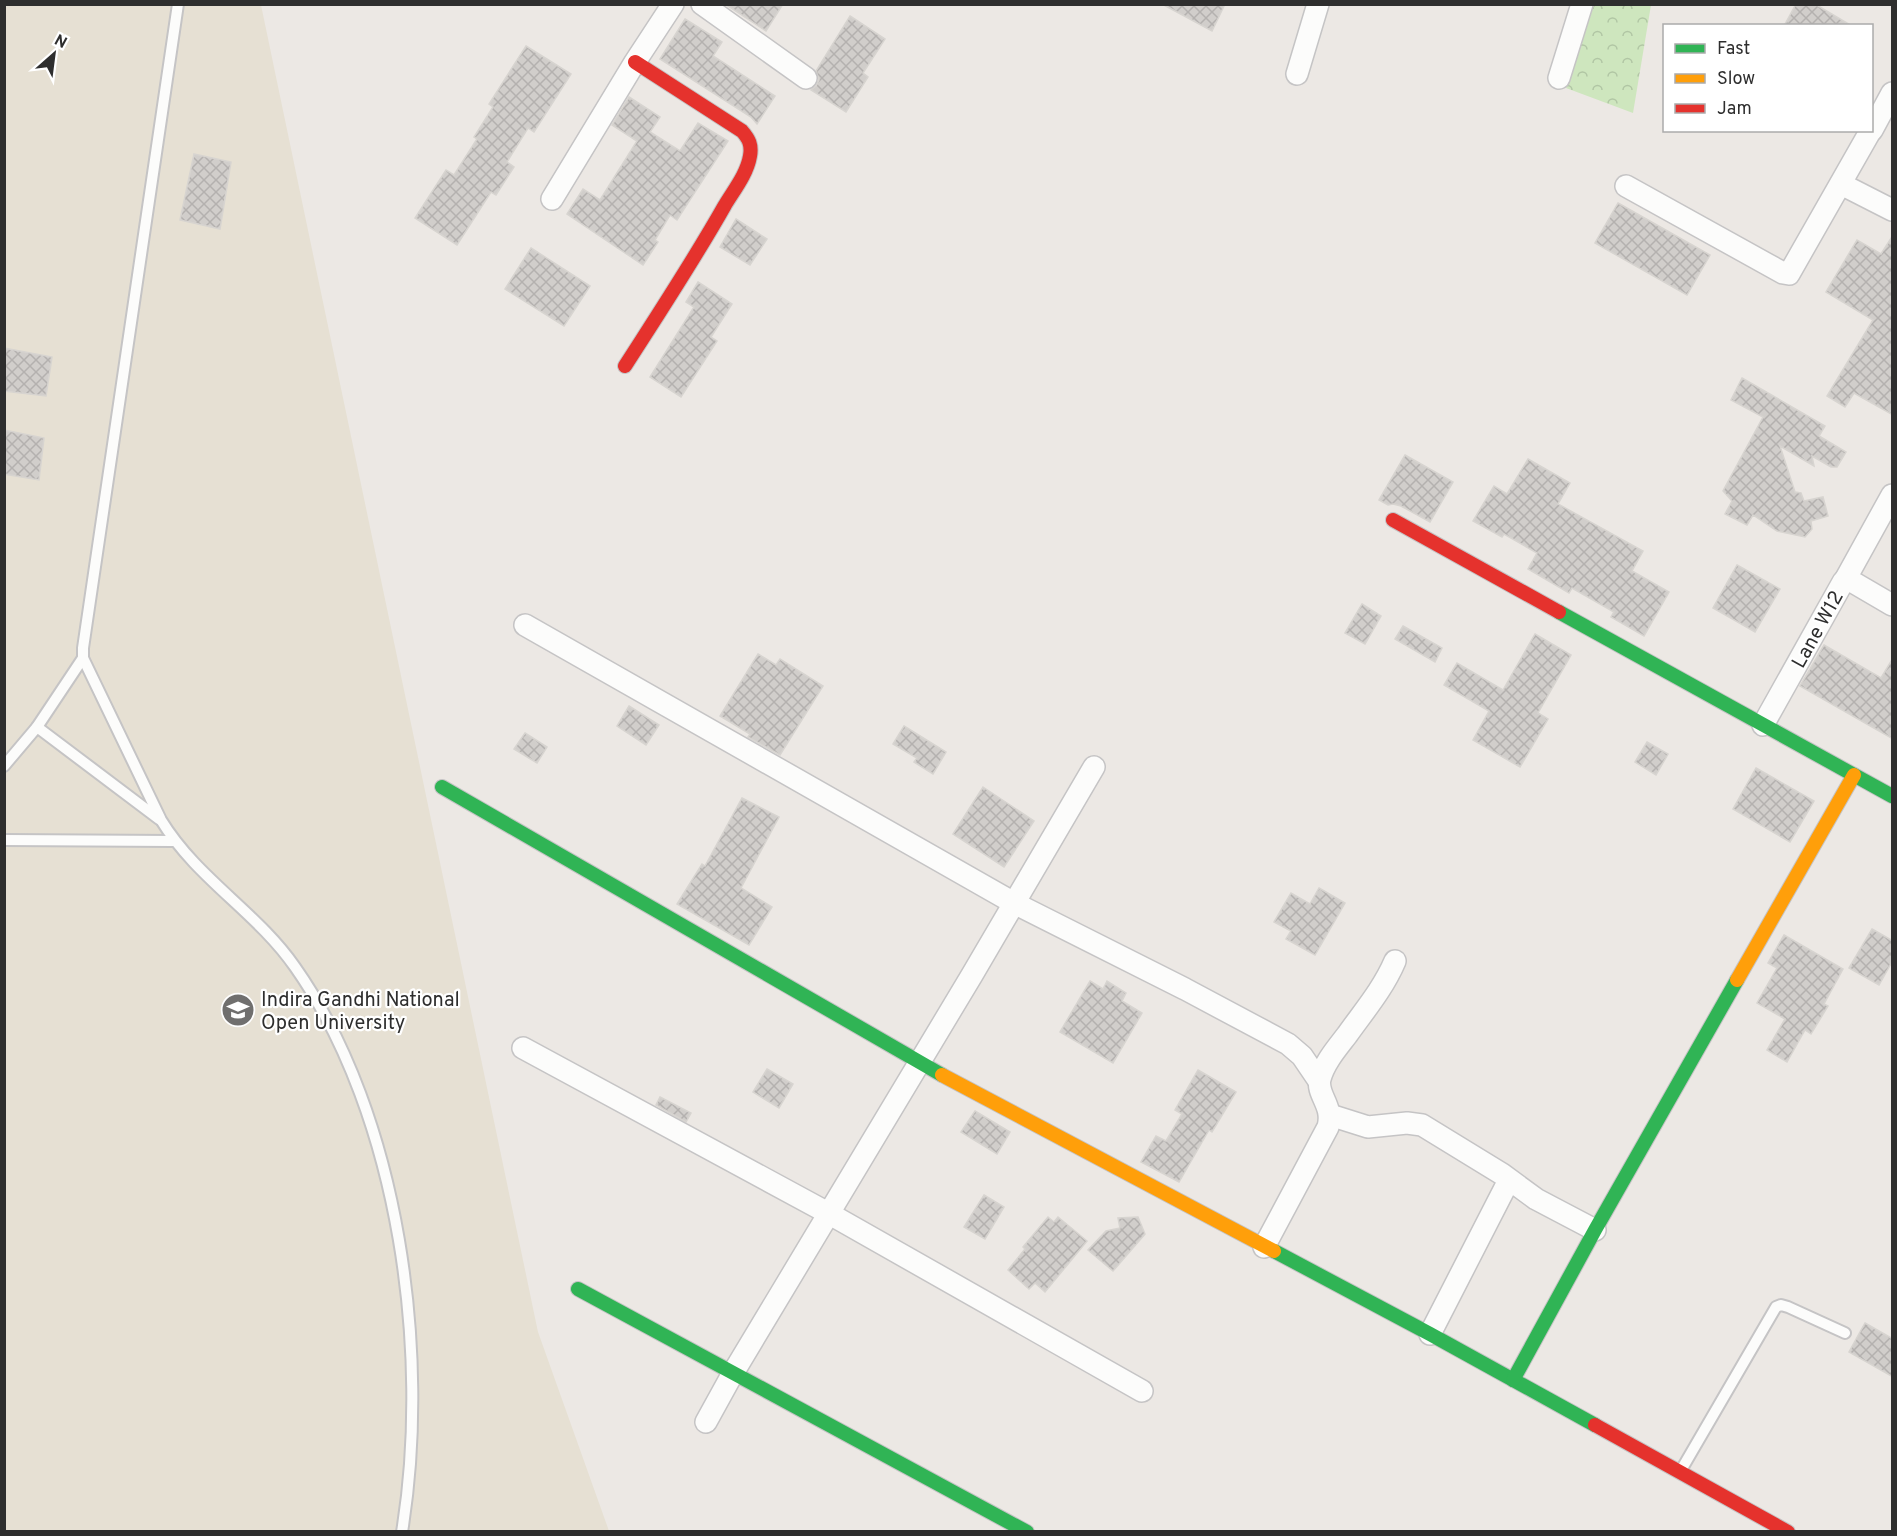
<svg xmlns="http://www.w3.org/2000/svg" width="1897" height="1536" font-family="Overpass,sans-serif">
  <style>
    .education { fill: #e6e0d3 }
    .park { fill: url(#park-crowns) }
    .building { fill: url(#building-cross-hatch); stroke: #d7d4d0; stroke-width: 1.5 }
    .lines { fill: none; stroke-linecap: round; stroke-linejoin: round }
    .lane-casing { stroke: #c5c4c5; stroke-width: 14 }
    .street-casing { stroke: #c5c4c5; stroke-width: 24 }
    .fast-casing { stroke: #c5c4c5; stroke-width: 16 }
    .slow-casing { stroke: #c5c4c5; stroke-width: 16 }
    .jam-casing { stroke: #c5c4c5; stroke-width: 16 }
    .lane { stroke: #fcfcfb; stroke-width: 10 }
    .street { stroke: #fcfcfb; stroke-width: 21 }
    .fast { stroke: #30b455; stroke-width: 14 }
    .slow { stroke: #ff9f0a; stroke-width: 14 }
    .jam { stroke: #e5322d; stroke-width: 14 }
    .labels { text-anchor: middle; stroke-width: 4.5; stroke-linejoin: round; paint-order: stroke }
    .street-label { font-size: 20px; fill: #2e2e2e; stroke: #fff }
    .poi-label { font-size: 20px; fill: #2e2e2e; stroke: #fff; text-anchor: start }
  </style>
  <defs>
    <pattern id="park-crowns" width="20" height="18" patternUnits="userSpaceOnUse" patternTransform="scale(1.5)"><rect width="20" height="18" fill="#cee6be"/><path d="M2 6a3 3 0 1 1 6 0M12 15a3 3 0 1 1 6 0" fill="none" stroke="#b1c6a4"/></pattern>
    <pattern id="building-cross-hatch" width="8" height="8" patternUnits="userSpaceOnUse" patternTransform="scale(1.5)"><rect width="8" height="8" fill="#d1cecb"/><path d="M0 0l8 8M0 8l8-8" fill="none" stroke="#b4b1af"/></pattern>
  </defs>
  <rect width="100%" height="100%" fill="#ece8e4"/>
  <!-- education -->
  <polygon class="education" points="5,5 261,5 538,1332 609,1531 5,1532"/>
  <!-- park -->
  <polygon class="park" points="1594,5 1651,5 1633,113 1566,88"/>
  <!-- building -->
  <g class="building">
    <polygon points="725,4 783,4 766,31"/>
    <polygon points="1162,4 1225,4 1212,31"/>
    <polygon points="1796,4 1815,4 1852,26 1784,26"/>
    <polygon points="850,16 885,39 863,73 868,77 846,112 811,90 816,86 819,80 816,71"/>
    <polygon points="685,19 722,42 713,56 775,96 757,124 751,117 660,59"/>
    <polygon points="526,46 571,74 534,132 528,128 507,162 514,167 496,195 491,192 457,245 415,218 446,170 454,175 477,139 474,137 493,107 489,104"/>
    <polygon points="629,97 660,117 650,132 680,151 698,123 728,141 677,220 670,215 655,240 658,242 643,265 567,214 583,189 600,200 637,141 612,125"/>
    <polygon points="194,154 231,162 220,229 180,220"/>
    <polygon points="1618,203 1710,255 1687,295 1595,243"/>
    <polygon points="736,219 767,239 750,265 720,247"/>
    <polygon points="1893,235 1893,415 1854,393 1845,407 1827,396 1873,320 1826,292 1857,240 1881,254"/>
    <polygon points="531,248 590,286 564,326 505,289"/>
    <polygon points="698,282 732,304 711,337 717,341 681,397 650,377 694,307 686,302"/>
    <polygon points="4,348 52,357 46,396 4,391"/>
    <polygon points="1742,378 1825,426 1819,436 1846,452 1837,467 1831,467 1812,456 1814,466 1780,446 1795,492 1801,493 1804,501 1823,497 1828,516 1811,521 1812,529 1805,537 1777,531 1753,515 1747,525 1725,514 1732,501 1723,491 1763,417 1731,400"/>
    <polygon points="4,430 44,438 39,480 4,474"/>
    <polygon points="1405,455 1453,482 1430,522 1401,506 1393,504 1388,505 1379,500"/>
    <polygon points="1528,459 1570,483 1558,504 1643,551 1632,571 1669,592 1644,636 1611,617 1614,612 1572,588 1569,593 1528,569 1537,553 1504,534 1502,537 1473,521 1494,486 1507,494"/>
    <polygon points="1737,565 1780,589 1755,632 1713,608"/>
    <polygon points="1362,604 1381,616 1365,644 1345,633"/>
    <polygon points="1403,626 1442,648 1435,662 1395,639"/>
    <polygon points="1535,634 1571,655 1538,713 1548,719 1520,767 1473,740 1489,711 1444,685 1457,663 1503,690"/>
    <polygon points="1824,645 1881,678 1893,658 1893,739 1800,686"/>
    <polygon points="758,654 776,665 780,659 823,686 780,755 748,737 750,734 720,716"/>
    <polygon points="629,706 659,725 646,745 617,726"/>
    <polygon points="904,726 946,752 933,774 914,762 917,758 893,744"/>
    <polygon points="525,733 547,747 537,763 514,749"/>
    <polygon points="1647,742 1668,754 1656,775 1635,762"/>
    <polygon points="1756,768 1814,801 1790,842 1733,809"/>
    <polygon points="983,787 1034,821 1004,867 953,834"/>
    <polygon points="742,798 779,817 741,888 772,907 749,945 677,904 702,864 705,866"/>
    <polygon points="1319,888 1345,903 1315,955 1286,939 1291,931 1274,922 1291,893 1310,904"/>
    <polygon points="1872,929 1893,941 1893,960 1879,985 1849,968"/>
    <polygon points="1784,935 1843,969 1824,1004 1828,1006 1811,1034 1805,1030 1787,1062 1767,1050 1785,1019 1757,1003 1777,968 1768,963"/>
    <polygon points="1090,981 1103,989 1107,981 1126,993 1122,1001 1142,1013 1113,1063 1060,1032"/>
    <polygon points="767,1069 793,1084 779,1108 753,1092"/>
    <polygon points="1198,1070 1236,1092 1212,1132 1209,1130 1179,1182 1141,1162 1156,1136 1166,1141 1182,1114 1175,1110"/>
    <polygon points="660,1097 691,1113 686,1122 656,1105"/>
    <polygon points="975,1111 1010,1132 997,1154 961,1132"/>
    <polygon points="984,1195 1004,1207 985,1239 964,1227"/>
    <polygon points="1048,1217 1054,1222 1058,1217 1087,1241 1045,1292 1035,1283 1029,1289 1008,1270 1025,1249 1023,1247"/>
    <polygon points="1138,1217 1145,1234 1113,1271 1088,1250 1106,1231 1120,1228 1118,1218"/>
    <polygon points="1865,1323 1893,1339 1893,1377 1849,1352"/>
  </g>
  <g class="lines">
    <!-- lane casing -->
    <g class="lane-casing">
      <g id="lane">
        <path d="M178,4L83,648V658L161,820C197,879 257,912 295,967C400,1116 431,1355 402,1532"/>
        <polyline points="37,727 159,819"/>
        <polyline points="4,766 37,727 83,658"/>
        <polyline points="4,840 173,841"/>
        <polyline points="1680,1472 1776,1307 1781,1305 1788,1307 1845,1333"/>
      </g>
    </g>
    <!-- street casing -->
    <g class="street-casing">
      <g id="street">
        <polyline points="702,4 806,78"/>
        <polyline points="1297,74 1318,4"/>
        <polyline points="1559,78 1582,4"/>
        <polyline points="1872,130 1892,93"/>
        <polyline points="1841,184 1892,210"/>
        <polyline points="1626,186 1783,273 1789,274 1871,130"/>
        <polyline points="552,199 635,62 673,4"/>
        <polyline points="1845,580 1892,495"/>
        <polyline points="525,625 1014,903 1185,989 1288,1044 1302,1056 1319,1081"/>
        <polyline points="1763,725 1843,582 1845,580 1851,581 1892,605"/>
        <polyline points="523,1048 828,1213 1142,1391"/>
        <polyline points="1330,1115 1368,1127 1407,1123 1422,1125 1502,1174 1536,1199 1595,1230"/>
        <path d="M1264,1247L1328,1127C1334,1105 1316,1095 1320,1079C1324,1063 1337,1048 1347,1035C1364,1011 1383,989 1395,961"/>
        <polyline points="1430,1334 1509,1180"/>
        <polyline points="706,1422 733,1373 972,975 1094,767"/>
      </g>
    </g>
    <!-- fast casing -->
    <g class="fast-casing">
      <g id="fast">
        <polyline points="1559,612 1892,796"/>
        <polyline points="442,787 942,1075"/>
        <polyline points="1274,1251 1430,1334 1595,1425"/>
        <polyline points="578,1289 1027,1532"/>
        <polyline points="1513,1380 1595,1230 1737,980"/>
      </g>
    </g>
    <!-- slow casing -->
    <g class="slow-casing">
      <g id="slow">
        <polyline points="1737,980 1854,775"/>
        <polyline points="942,1075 1274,1251"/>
      </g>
    </g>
    <!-- jam casing -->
    <g class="jam-casing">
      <g id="jam">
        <path d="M625,366C659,313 694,260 725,205C734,190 747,174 750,156C752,145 749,139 742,131L635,62"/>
        <polyline points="1393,520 1559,612"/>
        <polyline points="1595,1425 1788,1532"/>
      </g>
    </g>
    <!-- lane -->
    <use href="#lane" class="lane"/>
    <!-- street -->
    <use href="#street" class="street"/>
    <!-- fast -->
    <use href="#fast" class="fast"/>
    <!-- slow -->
    <use href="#slow" class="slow"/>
    <!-- jam -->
    <use href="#jam" class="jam"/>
  </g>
  <!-- icons -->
  <defs>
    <g id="university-disc" transform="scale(1.725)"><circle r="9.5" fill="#706f6e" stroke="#fff"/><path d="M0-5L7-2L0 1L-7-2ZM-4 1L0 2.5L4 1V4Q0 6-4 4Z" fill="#fff"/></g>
  </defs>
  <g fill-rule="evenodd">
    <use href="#university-disc" x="238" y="1010"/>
  </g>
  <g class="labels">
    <!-- street labels -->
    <g class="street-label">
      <text transform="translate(1817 629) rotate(-61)" y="7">Lane W12</text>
    </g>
    <!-- poi labels -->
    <g class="poi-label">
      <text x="261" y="1006">Indira Gandhi National<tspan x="261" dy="23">Open University</tspan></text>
    </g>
  </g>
  <!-- border -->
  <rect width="1897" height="1536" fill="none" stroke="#2e2e2e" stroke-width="12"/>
  <!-- legend -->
  <rect x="1663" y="24" width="210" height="108" fill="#ffffff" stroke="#ababab" stroke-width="1.5"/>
  <rect x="1675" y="44" width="30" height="9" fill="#30b455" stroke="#ababab" stroke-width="1.5"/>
  <text x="1717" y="54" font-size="18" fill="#2e2e2e">Fast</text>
  <rect x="1675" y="74" width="30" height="9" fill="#ff9f0a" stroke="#ababab" stroke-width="1.5"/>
  <text x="1717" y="84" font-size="18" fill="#2e2e2e">Slow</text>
  <rect x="1675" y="104" width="30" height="9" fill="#e5322d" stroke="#ababab" stroke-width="1.5"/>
  <text x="1717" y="114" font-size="18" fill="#2e2e2e">Jam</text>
  <!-- north arrow -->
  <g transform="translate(54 54) rotate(28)" stroke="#ffffff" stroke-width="4.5" paint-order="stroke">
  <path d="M0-4.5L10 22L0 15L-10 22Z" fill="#2e2e2e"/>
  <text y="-9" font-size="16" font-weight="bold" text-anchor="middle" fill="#2e2e2e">N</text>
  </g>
</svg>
